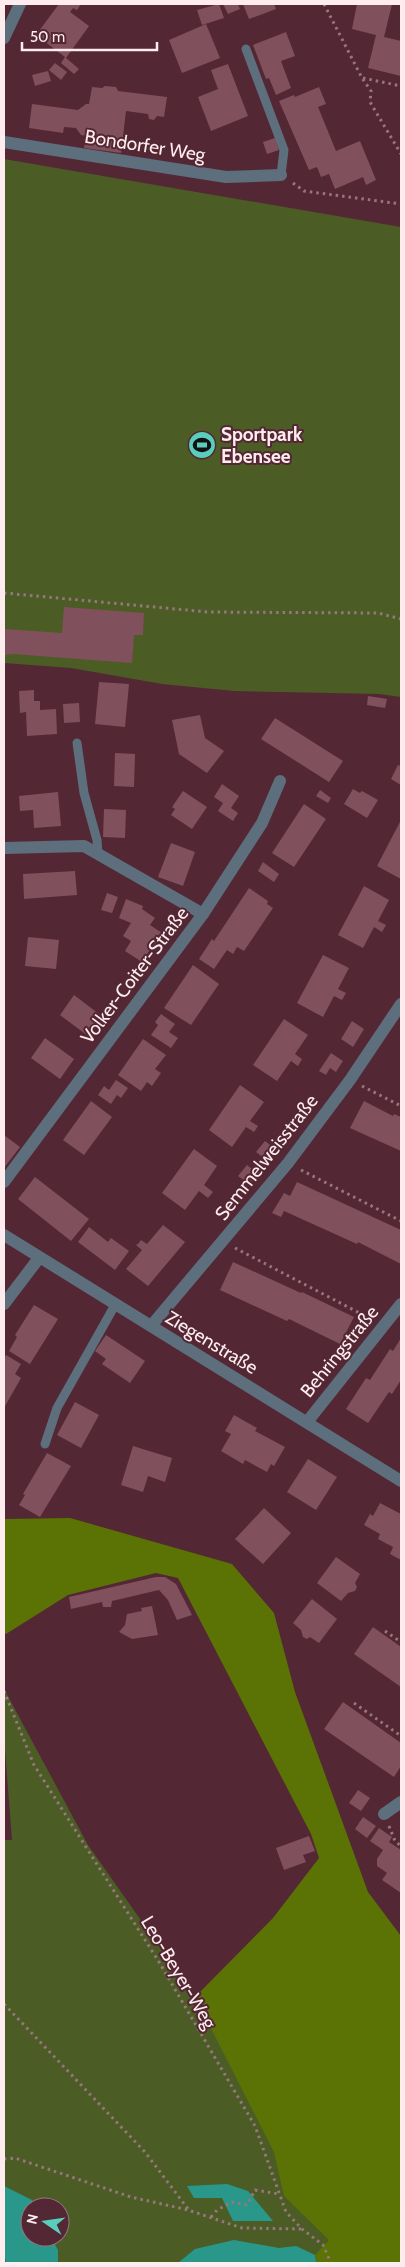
<svg xmlns="http://www.w3.org/2000/svg" width="405" height="2267" font-family="Cabin,sans-serif">
  <style>
    .green { fill: #4c5c25; fill-rule: evenodd }
    .forest { fill: #5b7205 }
    .water { fill: #29988a }
    .building { fill: #81505d }
    .lines { fill: none; stroke-linecap: round; stroke-linejoin: round }
    .path { stroke: #97767f; stroke-width: 3; stroke-dasharray: 2.5 4; stroke-linecap: butt }
    .lane { stroke: #5d6f7d; stroke-width: 9 }
    .street { stroke: #5d6f7d; stroke-width: 12 }
    .labels { text-anchor: middle; stroke-width: 4; stroke-linejoin: round; paint-order: stroke }
    .street-label { font-size: 19px; fill: #feecef; stroke: #532734 }
    .poi-label { font-size: 19px; font-weight: bold; fill: #feecef; stroke: #532734; text-anchor: start }
  </style>
  <rect width="100%" height="100%" fill="#532734"/>
  <!-- green -->
  <g class="green">
    <polygon points="4,159 401,227 401,697 379,694 234,691 162,684 71,668 4,663"/>
    <path d="M4,1689L88,1845L195,1997L389,2200L399,2263H4V1840H12L4,1737ZM30,2207H60V2237H30Z"/>
  </g>
  <!-- forest -->
  <polygon class="forest" points="70,1518 232,1564 274,1613 295,1692 368,1892 401,1936 401,2263 316,2263 315,2255 329,2240 284,2196 274,2152 195,1997 273,1918 319,1858 311,1834 178,1578 156,1573 68,1595 6,1634 4,1633 4,1519"/>
  <!-- water -->
  <g class="water">
    <polygon points="227,2184 248,2191 273,2221 233,2221 222,2198 194,2198 187,2186"/>
    <polygon points="4,2186 32,2200 36,2207 30,2207 30,2237 51,2237 58,2250 58,2263 6,2263 4,2252"/>
    <polygon points="234,2240 279,2248 296,2246 315,2255 316,2263 178,2263 195,2249"/>
  </g>
  <!-- building -->
  <g class="building">
    <polygon points="59,4 81,4 77,10 73,8 70,12 89,26 66,58 79,69 74,74 61,63 65,57 36,35"/>
    <polygon points="219,4 224,18 202,25 197,10"/>
    <polygon points="223,4 238,4 240,9 228,14"/>
    <polygon points="243,4 274,4 276,9 249,19"/>
    <polygon points="357,4 392,4 384,37 401,41 401,76 368,68 376,35 352,29"/>
    <polygon points="206,24 220,58 182,73 169,40"/>
    <polygon points="286,32 295,56 281,61 291,88 276,95 269,78 266,79 253,45"/>
    <polygon points="55,63 67,72 61,80 49,70"/>
    <polygon points="228,64 248,116 211,131 198,97 218,89 211,70"/>
    <polygon points="48,71 51,81 35,86 32,75"/>
    <polygon points="105,86 116,87 118,91 167,97 164,117 157,116 154,120 149,119 148,114 126,111 121,153 84,148 86,136 81,135 76,128 64,127 63,133 29,128 32,104 78,110 86,104 89,104 92,87 102,88"/>
    <polygon points="319,87 326,104 318,107 336,151 360,141 376,180 366,185 363,177 335,189 329,174 321,177 317,167 309,170 279,101 294,95 295,97"/>
    <polygon points="275,138 279,150 267,154 263,142"/>
    <polygon points="64,607 144,613 143,635 134,635 132,663 13,654 4,655 4,629 62,633"/>
    <polygon points="99,682 129,684 125,727 95,724"/>
    <polygon points="34,690 34,701 40,701 40,710 56,709 57,734 27,736 26,712 20,713 19,691"/>
    <polygon points="368,696 387,699 385,708 367,705"/>
    <polygon points="79,703 80,722 64,723 63,704"/>
    <polygon points="200,715 205,738 224,751 207,773 179,754 172,720"/>
    <polygon points="275,718 343,761 329,782 261,739"/>
    <polygon points="115,753 135,754 134,787 114,786"/>
    <polygon points="398,765 401,766 401,785 391,779"/>
    <polygon points="222,784 239,796 231,808 238,813 233,821 218,811 223,803 214,797"/>
    <polygon points="353,789 360,793 362,791 378,800 367,818 344,804"/>
    <polygon points="320,790 331,798 328,803 316,796"/>
    <polygon points="183,791 207,807 192,829 171,815 175,809 172,807"/>
    <polygon points="58,792 61,826 34,828 33,810 20,811 19,796"/>
    <polygon points="304,804 326,819 294,867 272,853"/>
    <polygon points="104,809 126,810 125,838 103,837"/>
    <polygon points="401,820 401,879 377,866"/>
    <polygon points="171,843 195,852 183,886 158,877"/>
    <polygon points="263,862 279,874 274,882 258,871"/>
    <polygon points="75,871 77,895 24,899 23,874"/>
    <polygon points="364,886 389,900 378,921 386,925 382,932 374,927 363,948 338,935"/>
    <polygon points="249,888 268,901 267,904 273,908 244,951 237,947 233,954 227,950 214,969 199,959 212,939 214,941"/>
    <polygon points="107,893 118,897 112,913 101,910"/>
    <polygon points="126,899 143,906 142,909 155,918 150,925 162,933 157,940 161,942 155,951 151,948 142,962 125,951 131,941 123,936 131,923 119,918"/>
    <polygon points="28,937 59,940 56,969 25,966"/>
    <polygon points="323,955 349,968 338,989 346,993 342,1000 334,996 323,1017 297,1003"/>
    <polygon points="193,965 219,984 191,1025 164,1008"/>
    <polygon points="74,995 103,1017 88,1036 60,1015"/>
    <polygon points="161,1014 175,1024 169,1032 178,1038 171,1048 151,1035 158,1025 155,1022"/>
    <polygon points="284,1019 308,1035 295,1054 302,1059 298,1066 291,1061 277,1081 253,1065"/>
    <polygon points="352,1021 364,1029 353,1047 341,1039"/>
    <polygon points="45,1038 74,1059 60,1079 31,1058"/>
    <polygon points="143,1039 166,1055 155,1069 161,1073 152,1086 147,1082 141,1091 118,1075"/>
    <polygon points="331,1053 343,1061 336,1072 330,1068 326,1075 319,1071"/>
    <polygon points="116,1080 128,1088 121,1098 117,1095 111,1104 98,1095 104,1086 109,1090"/>
    <polygon points="240,1085 264,1102 250,1121 258,1126 254,1132 246,1127 232,1147 209,1130"/>
    <polygon points="91,1101 112,1117 84,1155 63,1140"/>
    <polygon points="364,1101 393,1116 394,1114 401,1117 401,1151 350,1128"/>
    <polygon points="4,1135 20,1147 4,1168"/>
    <polygon points="265,1141 277,1150 268,1161 256,1152"/>
    <polygon points="194,1149 217,1166 204,1185 213,1192 208,1198 199,1191 185,1210 162,1193"/>
    <polygon points="247,1165 258,1174 250,1185 238,1176"/>
    <polygon points="35,1177 89,1219 71,1241 18,1199"/>
    <polygon points="297,1182 401,1230 401,1264 358,1242 357,1244 284,1211 281,1217 272,1213 284,1193 290,1196"/>
    <polygon points="163,1225 185,1242 148,1286 126,1269 142,1250 136,1245 139,1243 141,1240 147,1244"/>
    <polygon points="89,1227 108,1242 111,1238 129,1251 115,1270 78,1242"/>
    <polygon points="233,1262 301,1293 302,1292 354,1317 340,1344 289,1319 287,1321 220,1290"/>
    <polygon points="34,1305 58,1319 30,1364 9,1351 17,1337 15,1335"/>
    <polygon points="106,1335 145,1361 130,1383 102,1364 106,1359 95,1351"/>
    <polygon points="401,1338 401,1380 392,1394 389,1392 368,1423 346,1409 366,1378 370,1380 390,1349 393,1351"/>
    <polygon points="6,1355 21,1364 15,1374 21,1378 4,1408 4,1359"/>
    <polygon points="75,1402 99,1415 81,1448 57,1435"/>
    <polygon points="234,1415 257,1428 255,1431 285,1447 274,1466 271,1464 267,1472 245,1460 243,1464 221,1451 231,1434 225,1431"/>
    <polygon points="133,1446 172,1458 165,1482 148,1476 143,1492 121,1485"/>
    <polygon points="47,1453 71,1466 40,1517 19,1505 25,1495 23,1494"/>
    <polygon points="308,1459 337,1477 316,1510 287,1492"/>
    <polygon points="380,1503 401,1514 401,1560 390,1554 393,1547 378,1539 380,1534 364,1525 370,1514 373,1516"/>
    <polygon points="264,1508 291,1533 263,1564 235,1539"/>
    <polygon points="336,1557 360,1574 355,1583 357,1587 355,1591 348,1593 341,1601 317,1583"/>
    <polygon points="156,1577 165,1577 176,1584 192,1615 177,1620 168,1600 159,1590 112,1601 111,1607 103,1607 102,1602 71,1609 69,1597"/>
    <polygon points="312,1599 337,1619 319,1643 310,1637 307,1639 303,1637 301,1630 293,1623"/>
    <polygon points="152,1606 158,1635 132,1639 119,1632 125,1625 127,1614 142,1611 141,1608"/>
    <polygon points="373,1627 401,1647 401,1687 354,1654"/>
    <polygon points="343,1702 401,1743 401,1766 394,1777 324,1729"/>
    <polygon points="358,1790 370,1798 361,1811 349,1803"/>
    <polygon points="363,1817 376,1826 367,1838 355,1829"/>
    <polygon points="379,1828 392,1837 389,1842 401,1850 401,1893 382,1880 387,1873 377,1866 377,1859 383,1850 370,1841"/>
    <polygon points="309,1836 315,1851 303,1855 306,1862 284,1870 276,1848"/>
  </g>
  <g class="lines">
    <!-- path -->
    <g class="path">
      <polyline points="324,4 362,78 371,91 370,102 401,154"/>
      <polyline points="363,78 401,86"/>
      <polyline points="293,183 304,191 401,204"/>
      <polyline points="4,593 208,612 378,613 401,619"/>
      <polyline points="362,1086 401,1106"/>
      <polyline points="301,1170 401,1221"/>
      <polyline points="235,1248 371,1319"/>
      <polyline points="385,1631 401,1642"/>
      <polyline points="4,1691 34,1765 159,1962 255,2126 286,2212 302,2229 323,2245 331,2263"/>
      <polyline points="354,1703 401,1736"/>
      <polyline points="389,1826 395,1841 401,1846"/>
      <polyline points="4,2004 145,2152 188,2209"/>
      <polyline points="4,2159 15,2158 131,2197 188,2210 242,2228 301,2229"/>
      <polyline points="211,2217 217,2210 232,2202 247,2205 255,2190 279,2194"/>
    </g>
    <!-- lane -->
    <g class="lane">
      <polyline points="246,49 284,150 281,175"/>
      <polyline points="77,743 84,793 97,840 98,854"/>
      <polyline points="45,1444 57,1408 115,1305"/>
    </g>
    <!-- street -->
    <g class="street">
      <polyline points="4,38 20,4"/>
      <polyline points="4,142 226,177 281,175"/>
      <polyline points="4,848 84,846 203,914"/>
      <polyline points="4,1182 203,914 262,823 280,781"/>
      <polyline points="4,1235 401,1481"/>
      <polyline points="4,1304 39,1258"/>
      <polyline points="151,1326 288,1163 350,1080 401,1004"/>
      <polyline points="307,1422 401,1304"/>
      <polyline points="384,1814 401,1802"/>
    </g>
  </g>
  <!-- icons -->
  <defs>
    <g id="stadium-disc" transform="scale(1.4375)"><circle r="9.5" fill="#5acebd" stroke="#532734"/><path d="M0-5a6.5 5 0 1 0 0 10a6.5 5 0 1 0 0-10ZM-3.5-1.8h7v3.6h-7Z" fill="#111"/></g>
  </defs>
  <g fill-rule="evenodd">
    <use href="#stadium-disc" x="202" y="445"/>
  </g>
  <g class="labels">
    <!-- street labels -->
    <g class="street-label">
      <text transform="translate(145 145) rotate(9)" y="7">Bondorfer Weg</text>
      <text transform="translate(134 975) rotate(-53)" y="7">Volker-Coiter-Straße</text>
      <text transform="translate(266 1157) rotate(-52)" y="7">Semmelweisstraße</text>
      <text transform="translate(212 1342) rotate(31)" y="7">Ziegenstraße</text>
      <text transform="translate(339 1351) rotate(-51)" y="7">Behringstraße</text>
      <text transform="translate(179 1972) rotate(59)" y="7">Leo-Beyer-Weg</text>
    </g>
    <!-- poi labels -->
    <g class="poi-label">
      <text x="221" y="441">Sportpark<tspan x="221" dy="22">Ebensee</tspan></text>
    </g>
  </g>
  <!-- border -->
  <rect width="405" height="2267" fill="none" stroke="#feecef" stroke-width="10"/>
  <!-- north arrow -->
  <g transform="translate(45 2222) rotate(283)"><circle r="24" fill="#532734" stroke="#97767f"/>
  <path d="M0-4L9 19L0 12L-9 19Z" fill="#5acebd"/>
  <text y="-8" font-size="14" font-weight="bold" text-anchor="middle" fill="#feecef">N</text>
  </g>
  <!-- scale -->
  <path d="M22 42v8h135v-8" fill="none" stroke="#feecef" stroke-width="2.5"/>
  <text x="30" y="42" font-size="15" fill="#feecef" stroke="#532734" stroke-width="4" paint-order="stroke">50 m</text>
</svg>
